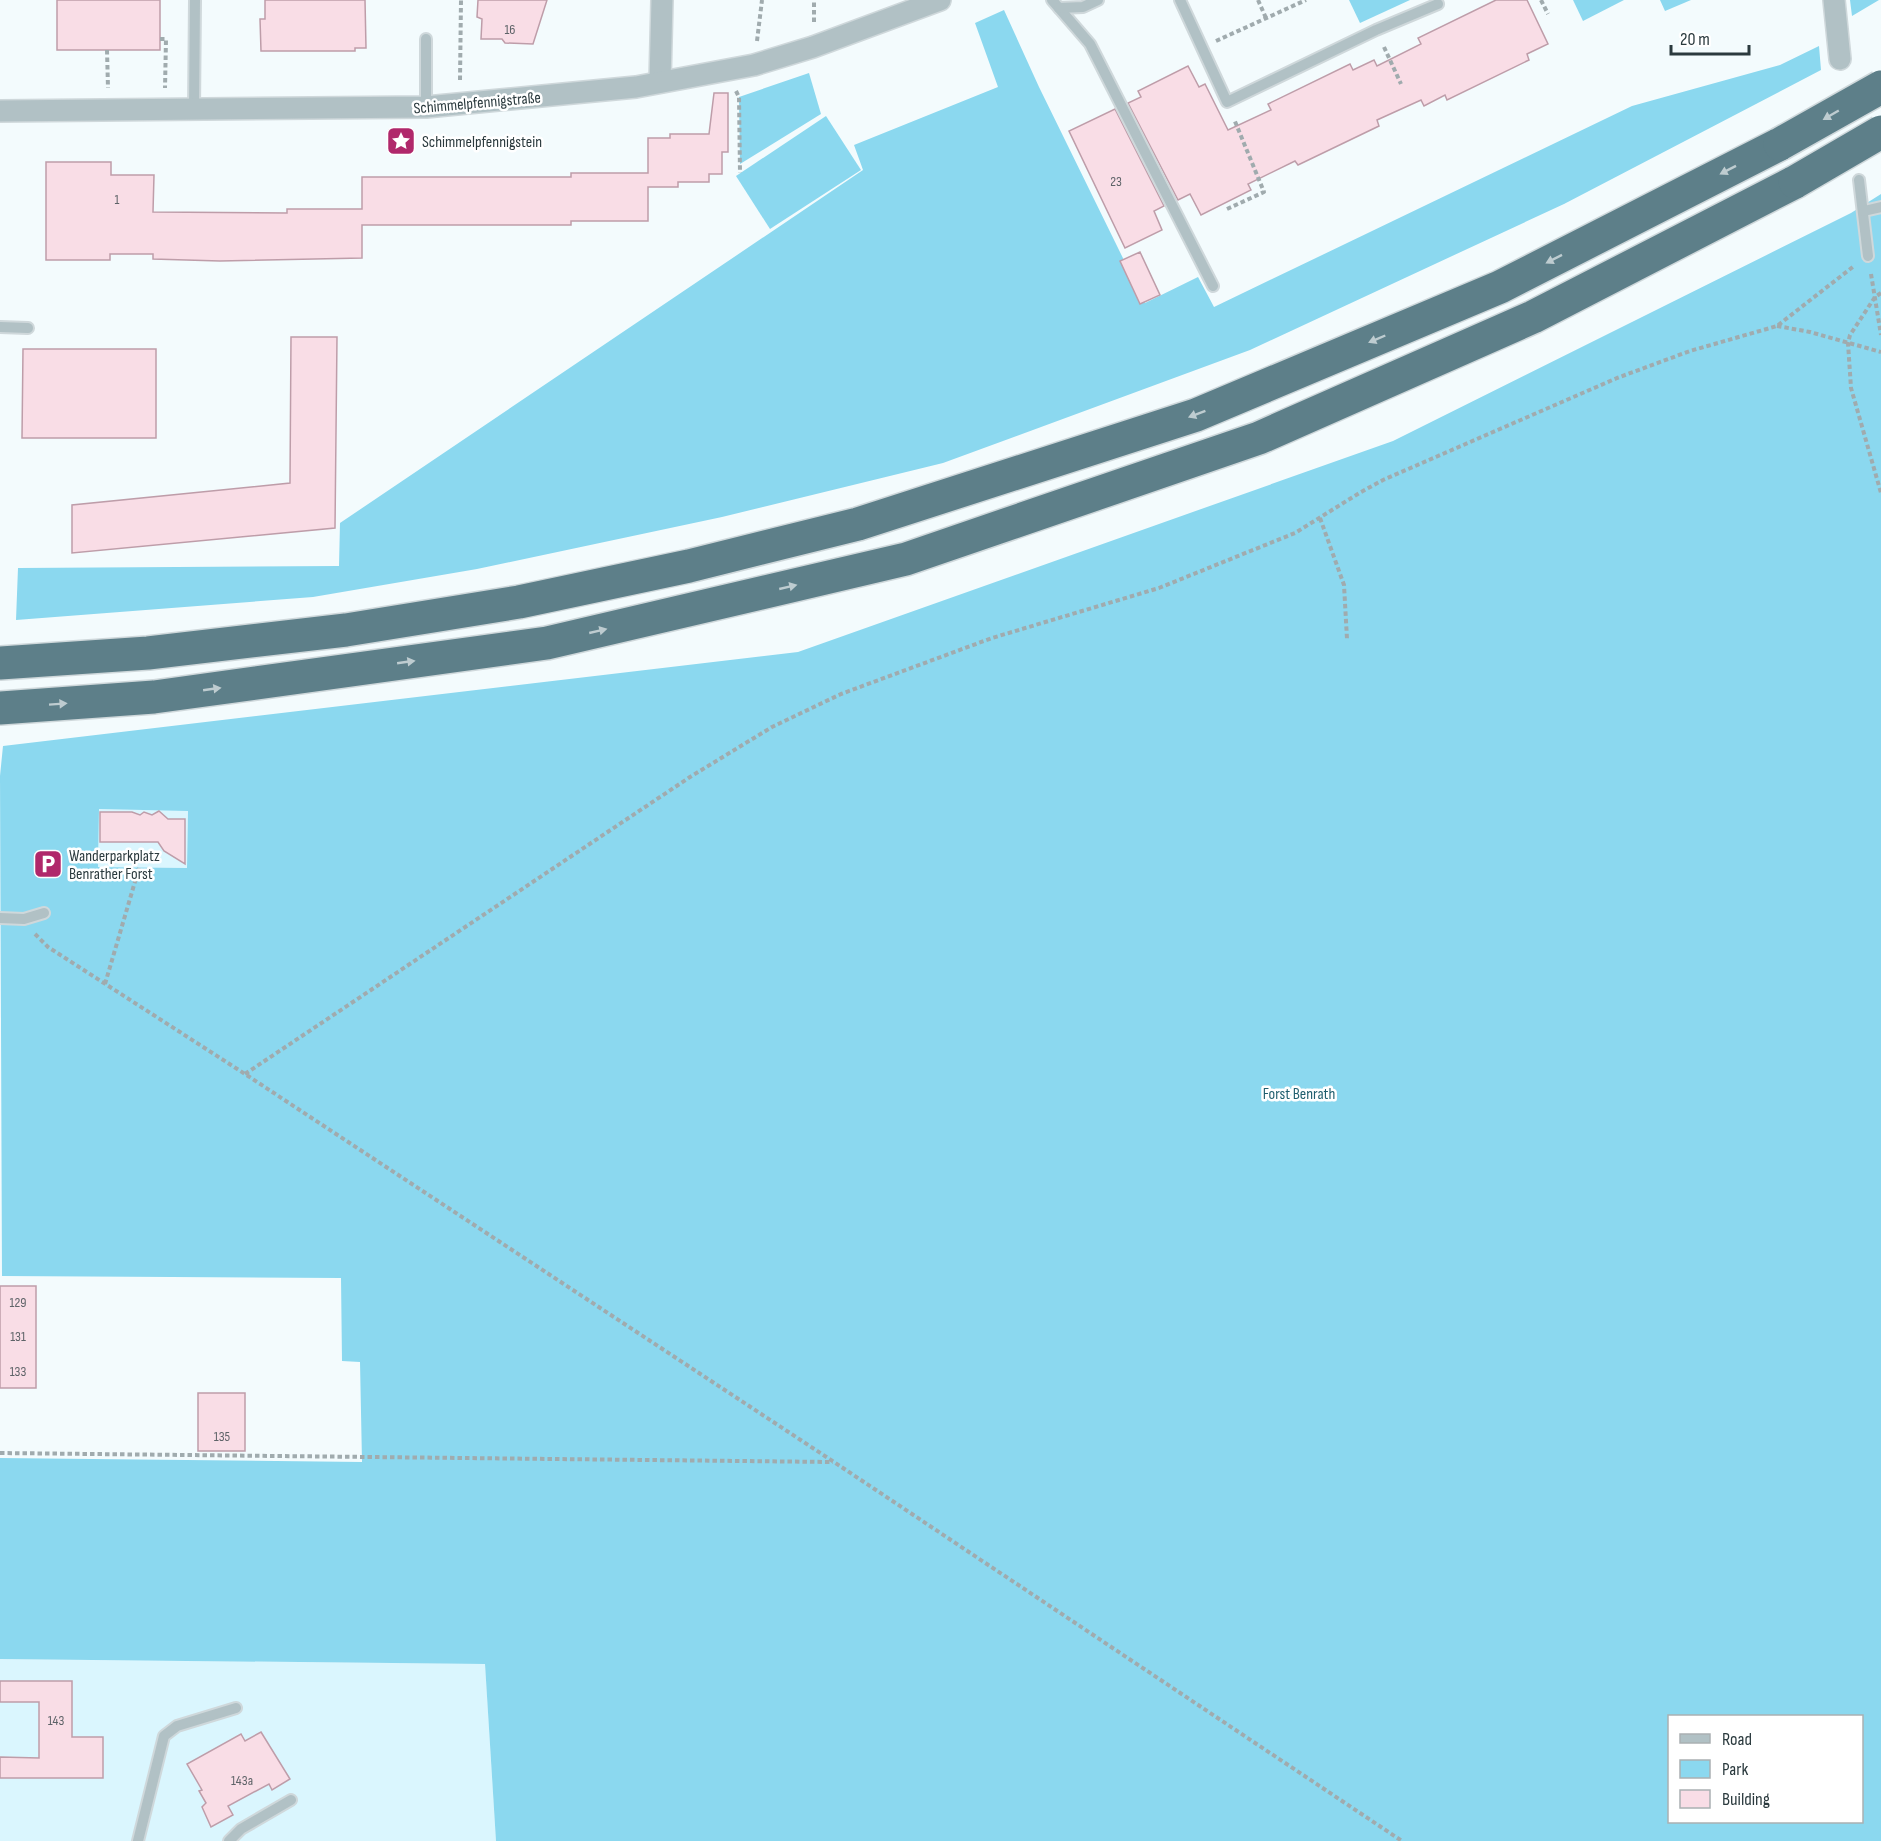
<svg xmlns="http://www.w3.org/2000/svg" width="1881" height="1841" font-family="'Sofia Sans Condensed',sans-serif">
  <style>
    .built { fill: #daf6fe }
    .green { fill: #8bd8ef; fill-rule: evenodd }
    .building { fill: #f9dde6; stroke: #be9da9; stroke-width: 1.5 }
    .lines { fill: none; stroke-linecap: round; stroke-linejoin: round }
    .lane-casing { stroke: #cfd8db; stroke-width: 14 }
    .street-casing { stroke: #cfd8db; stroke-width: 24 }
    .highway-casing { stroke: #cfd8db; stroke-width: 36 }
    .path { stroke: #a0abae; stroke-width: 4; stroke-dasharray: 4.5 3; stroke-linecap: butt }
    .lane { stroke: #b1c1c5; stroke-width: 10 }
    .street { stroke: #b1c1c5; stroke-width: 21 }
    .highway { stroke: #5d7f89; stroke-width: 33 }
    .highway-bridge-casing { stroke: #cfd8db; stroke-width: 36; stroke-linecap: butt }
    .highway-bridge { stroke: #5d7f89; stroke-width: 33 }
    .oneway { fill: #beccd0 }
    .labels { text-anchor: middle; stroke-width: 5; stroke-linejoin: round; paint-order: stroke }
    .number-label { font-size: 14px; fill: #5e6368 }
    .street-label { font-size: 16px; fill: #2b3a3e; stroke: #fff }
    .poi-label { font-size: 16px; fill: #2b3a3e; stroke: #fff; text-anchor: start }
    .park-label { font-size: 16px; fill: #1f5e6e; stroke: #fff }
  </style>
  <rect width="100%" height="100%" fill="#f3fbfd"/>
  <!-- built -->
  <g class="built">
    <polygon points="99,809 188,810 187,868 98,867"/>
    <polygon points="0,1659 485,1664 496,1841 0,1841"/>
  </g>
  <!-- green -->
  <g class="green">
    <polygon points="1349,0 1410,0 1360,23"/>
    <polygon points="1573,0 1624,0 1583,21"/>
    <polygon points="1660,0 1691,0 1665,11"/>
    <polygon points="1850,0 1879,0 1852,16"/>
    <polygon points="1004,10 1039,87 1145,303 1198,277 1214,307 1632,106 1780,65 1819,46 1821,70 1564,204 1250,350 943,463 722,517 477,569 313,597 16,620 18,568 339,566 340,523 863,170 854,145 998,87 975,23"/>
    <polygon points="809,73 821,114 740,164 739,97"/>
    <polygon points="826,116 861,170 770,229 736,176"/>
    <path d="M1881,194V1841H496L485,1664L0,1659V1458L362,1462L360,1362L342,1361L341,1278L2,1276L0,776L3,746L798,652L1393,441L1851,213ZM99,809L188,811L187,868L98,867ZM1670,1716H1862V1822H1670Z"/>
  </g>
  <!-- building -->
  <g class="building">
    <rect x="57" y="0" width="103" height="50"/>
    <polygon points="265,0 365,0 366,48 355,48 355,51 261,51 260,19 265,19"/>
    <polygon points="478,0 547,0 533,44 505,43 502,39 481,39 482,19 477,17"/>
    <polygon points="1496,0 1527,0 1548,44 1527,54 1529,60 1447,100 1445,95 1424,106 1421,100 1377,120 1379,126 1298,165 1295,161 1248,184 1251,190 1201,215 1190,194 1178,200 1128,103 1141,97 1138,91 1188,66 1199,87 1205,84 1228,130 1271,110 1268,104 1350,64 1353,70 1374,60 1377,66 1421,44 1418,38"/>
    <polygon points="714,93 728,93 728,152 722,152 722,174 709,174 709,182 678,182 678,187 648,187 648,221 571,221 571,225 362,225 362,258 220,261 153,259 153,254 110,254 110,260 46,260 46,162 111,162 111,175 154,175 153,212 287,213 287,209 362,209 362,177 571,177 571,173 648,173 648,138 670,138 670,134 709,134"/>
    <polygon points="1115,109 1164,206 1154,211 1162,230 1125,248 1069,131"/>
    <polygon points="1140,252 1160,295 1140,304 1120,261"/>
    <polygon points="291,337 337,337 335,528 72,553 72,505 290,483"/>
    <polygon points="23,349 156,349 156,438 22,438"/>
    <polygon points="159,811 168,819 185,819 185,864 164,851 158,842 100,842 100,812 132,812 140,815 144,812 152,815"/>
    <rect x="0" y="1286" width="36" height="102"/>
    <rect x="198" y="1393" width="47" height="58"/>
    <polygon points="0,1681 72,1681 72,1737 103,1737 103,1778 0,1778 0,1757 39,1758 39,1702 0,1702"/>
    <polygon points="261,1732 290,1779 272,1790 269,1784 228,1806 233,1815 211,1827 202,1807 206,1803 199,1791 202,1790 187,1764 241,1734 245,1741"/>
  </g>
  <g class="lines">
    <!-- lane casing -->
    <g class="lane-casing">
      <g id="lane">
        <polyline points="1052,0 1090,44 1213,286"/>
        <polyline points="1180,0 1227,102 1376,30 1438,4"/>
        <polyline points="1059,8 1083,7 1098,0"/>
        <polyline points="426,107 426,39"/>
        <polyline points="194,110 195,0"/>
        <polyline points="1859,180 1868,256"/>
        <polyline points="1864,211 1881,207"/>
        <polyline points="0,327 28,328"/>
        <polyline points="0,918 24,919 44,913"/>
        <polyline points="138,1841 164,1736 177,1726 236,1708"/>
        <polyline points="229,1841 241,1829 291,1800"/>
      </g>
    </g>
    <!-- street casing -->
    <g class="street-casing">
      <g id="street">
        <polyline points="1834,0 1840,59"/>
        <polyline points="660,82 662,0"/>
        <polyline points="0,111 426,107 636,87 754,65 813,47 940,0"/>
      </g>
    </g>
    <!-- highway casing -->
    <g class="highway-casing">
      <g id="highway">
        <polyline points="0,663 148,653 346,630 519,602 689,566 858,524 1196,415 1500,287 1780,144"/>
        <polyline points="0,708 154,697 547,643 906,559 1259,438 1533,317 1795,182"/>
      </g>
    </g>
    <!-- path -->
    <g class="path">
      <polyline points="1258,0 1266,18"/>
      <polyline points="1541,0 1548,14"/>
      <polyline points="814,22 814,0"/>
      <polyline points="160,39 166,39 165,88"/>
      <polyline points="757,41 762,0"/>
      <polyline points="1216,41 1306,0"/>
      <polyline points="1384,47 1401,84"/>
      <polyline points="107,50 108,88"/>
      <polyline points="460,80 461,0"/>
      <polyline points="736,91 739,97 740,173"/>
      <polyline points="1227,209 1264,192 1234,119"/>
      <polyline points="1871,274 1881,335"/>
      <polyline points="1881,293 1875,297 1850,335 1848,343 1851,388 1881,493"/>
      <polyline points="1777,326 1810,332 1881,352"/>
      <polyline points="1320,518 1344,585 1347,639"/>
      <polyline points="35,934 48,947 245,1074 834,1462 1402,1841"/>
      <polyline points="105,984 139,868"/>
      <polyline points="245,1074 690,777 772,727 841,694 992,638 1159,588 1295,533 1361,492 1383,480 1617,378 1690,351 1777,326 1854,266"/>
      <polyline points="0,1453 833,1462"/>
    </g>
    <!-- lane -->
    <use href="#lane" class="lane"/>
    <!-- street -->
    <use href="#street" class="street"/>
    <!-- highway -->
    <use href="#highway" class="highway"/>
    <!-- highway-bridge casing -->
    <g class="highway-bridge-casing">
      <g id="highway-bridge">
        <polyline points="1780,144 1881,87"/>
        <polyline points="1795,182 1881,132"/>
      </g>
    </g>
    <!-- highway-bridge -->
    <use href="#highway-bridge" class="highway-bridge"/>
  </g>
  <!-- one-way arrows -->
  <defs><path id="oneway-solid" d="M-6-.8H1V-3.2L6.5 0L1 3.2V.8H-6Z" transform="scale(1.5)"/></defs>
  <g class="oneway">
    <use href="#oneway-solid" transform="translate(1831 115) rotate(150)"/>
    <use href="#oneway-solid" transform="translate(1728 170) rotate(153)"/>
    <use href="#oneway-solid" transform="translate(1554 259) rotate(153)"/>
    <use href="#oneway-solid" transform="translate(1377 339) rotate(157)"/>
    <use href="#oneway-solid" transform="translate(1197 414) rotate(159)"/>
    <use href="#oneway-solid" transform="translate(788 587) rotate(-13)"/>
    <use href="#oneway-solid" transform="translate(598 631) rotate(-13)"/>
    <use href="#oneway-solid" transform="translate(406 662) rotate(-8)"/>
    <use href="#oneway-solid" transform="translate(212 689) rotate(-8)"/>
    <use href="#oneway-solid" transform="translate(58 704) rotate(-4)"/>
  </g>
  <!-- icons -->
  <defs>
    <g id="sight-square" transform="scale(1.5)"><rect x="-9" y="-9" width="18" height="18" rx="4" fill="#b0286b" stroke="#fff"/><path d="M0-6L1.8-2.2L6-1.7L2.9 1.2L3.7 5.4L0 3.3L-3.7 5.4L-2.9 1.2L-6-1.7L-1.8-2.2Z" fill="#fff"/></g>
    <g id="parking-square" transform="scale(1.5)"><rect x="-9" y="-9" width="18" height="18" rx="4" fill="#b0286b" stroke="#fff"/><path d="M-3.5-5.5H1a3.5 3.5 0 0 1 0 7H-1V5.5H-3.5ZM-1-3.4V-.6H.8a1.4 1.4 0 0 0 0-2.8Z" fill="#fff"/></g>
  </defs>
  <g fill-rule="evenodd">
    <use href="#sight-square" x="401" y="141"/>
    <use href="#parking-square" x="48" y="864"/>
  </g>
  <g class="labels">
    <!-- number labels -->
    <g class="number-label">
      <text x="510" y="34">16</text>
      <text x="1116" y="186">23</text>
      <text x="117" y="204">1</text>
      <text x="18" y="1307">129</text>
      <text x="18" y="1341">131</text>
      <text x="18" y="1376">133</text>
      <text x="222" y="1441">135</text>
      <text x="56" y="1725">143</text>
      <text x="242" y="1785">143a</text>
    </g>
    <!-- street labels -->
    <g class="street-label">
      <text transform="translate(477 102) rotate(-5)" y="6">Schimmelpfennigstraße</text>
    </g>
    <!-- poi labels -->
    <g class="poi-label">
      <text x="422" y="147">Schimmelpfennigstein</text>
      <text x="69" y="861">Wanderparkplatz<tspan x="69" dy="18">Benrather Forst</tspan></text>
    </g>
    <!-- park labels -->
    <g class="park-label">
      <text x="1299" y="1099">Forst Benrath</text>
    </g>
  </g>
  <!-- legend -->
  <rect x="1668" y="1715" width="195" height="108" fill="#ffffff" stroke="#aab0b2" stroke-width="1.5"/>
  <rect x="1680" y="1734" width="30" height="9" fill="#b1c1c5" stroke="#aab0b2" stroke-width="1.5"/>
  <text x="1722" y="1745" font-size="18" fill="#2b3a3e">Road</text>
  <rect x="1680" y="1760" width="30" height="18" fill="#8bd8ef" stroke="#aab0b2" stroke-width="1.5"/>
  <text x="1722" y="1775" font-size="18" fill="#2b3a3e">Park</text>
  <rect x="1680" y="1790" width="30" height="18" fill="#f9dde6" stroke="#aab0b2" stroke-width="1.5"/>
  <text x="1722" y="1805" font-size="18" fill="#2b3a3e">Building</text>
  <!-- scale -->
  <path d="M1671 45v9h78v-9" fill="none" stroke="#2b3a3e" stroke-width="3"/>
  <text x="1680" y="45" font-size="18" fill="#2b3a3e" stroke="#ffffff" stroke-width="4.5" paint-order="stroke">20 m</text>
</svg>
